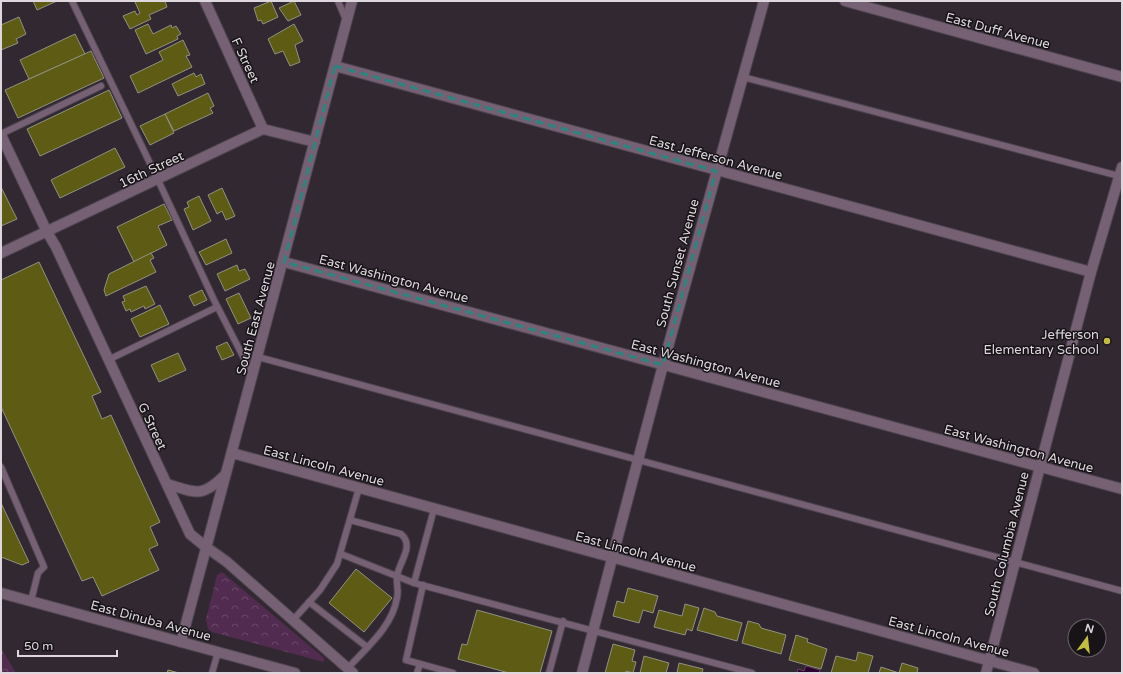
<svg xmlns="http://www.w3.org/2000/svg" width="1123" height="674" font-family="'Varela Round',sans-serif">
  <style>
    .park { fill: url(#park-crowns) }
    .water { fill: url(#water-ripples); stroke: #614261 }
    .building { fill: #5e5c14; stroke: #909181 }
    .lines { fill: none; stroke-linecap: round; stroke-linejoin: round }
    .service-casing { stroke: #4e444e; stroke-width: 8 }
    .minor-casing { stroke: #4e444e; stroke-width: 12 }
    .tertiary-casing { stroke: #4e444e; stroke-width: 12 }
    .service { stroke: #756074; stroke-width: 6 }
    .minor { stroke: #756074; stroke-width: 10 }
    .tertiary { stroke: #756074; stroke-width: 10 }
    .marked { fill: none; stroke: #2e857f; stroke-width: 3; stroke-dasharray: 8 5; stroke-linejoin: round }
    .poi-dot { fill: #c1bd40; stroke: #171317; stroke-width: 1.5 }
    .labels { text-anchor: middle; stroke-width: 3; stroke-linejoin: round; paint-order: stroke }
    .street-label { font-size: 13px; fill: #ded8de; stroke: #171317 }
    .poi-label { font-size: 13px; fill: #ded8de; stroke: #171317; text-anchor: end }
  </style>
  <defs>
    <pattern id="park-crowns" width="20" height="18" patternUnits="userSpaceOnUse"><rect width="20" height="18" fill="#522b51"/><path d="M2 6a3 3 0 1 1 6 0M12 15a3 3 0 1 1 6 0" fill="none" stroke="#6a496a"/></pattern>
    <pattern id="water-ripples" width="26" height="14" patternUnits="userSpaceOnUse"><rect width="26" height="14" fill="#2b022c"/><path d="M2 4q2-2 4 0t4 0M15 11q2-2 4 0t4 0" fill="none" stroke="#49264a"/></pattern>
  </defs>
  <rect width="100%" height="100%" fill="#322832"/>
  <!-- park -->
  <g class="park">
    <polygon points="222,572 324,658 324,662 212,632 208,629 206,619 217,575"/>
    <polygon points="1,648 16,673 1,673"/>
  </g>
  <!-- water -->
  <polygon class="water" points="806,666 820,670 819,673 797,673 798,669 804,671"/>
  <!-- building -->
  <g class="building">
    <polygon points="33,1 57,1 37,10"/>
    <polygon points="137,1 165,1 167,7 149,15 151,19 130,29 123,16 135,11 137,15 140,13 135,2"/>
    <polygon points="271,1 278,17 263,24 261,20 258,21 254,8"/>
    <polygon points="294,1 301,15 288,21 279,8"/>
    <polygon points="19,17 26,34 16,39 18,43 1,50 1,25"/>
    <polygon points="148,24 153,34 171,25 172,28 176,26 181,34 177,36 178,39 146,54 135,30"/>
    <polygon points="294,24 303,41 295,45 300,62 290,66 283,51 275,54 268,39"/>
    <polygon points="75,34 85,54 29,79 20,60"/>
    <polygon points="183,40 190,55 186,56 192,67 138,93 130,76 163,60 159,52"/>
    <polygon points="91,51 104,78 18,118 5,90"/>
    <polygon points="194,73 196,77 201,74 205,84 178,96 172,84"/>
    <polygon points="109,90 122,118 40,156 27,129"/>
    <polygon points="208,93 214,106 210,108 213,113 174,131 165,114"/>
    <polygon points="165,114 174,133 150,145 140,126"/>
    <polygon points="115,148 125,167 60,198 51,180"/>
    <polygon points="1,187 17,219 1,226"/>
    <polygon points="222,188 235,216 226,220 222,211 217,214 208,195"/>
    <polygon points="199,196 211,221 193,230 184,209 189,207 187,202"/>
    <polygon points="164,204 172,220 158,226 167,245 134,262 117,227"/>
    <polygon points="226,239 232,253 206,265 199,252"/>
    <polygon points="151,253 154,258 150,260 156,272 106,296 104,290 109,274"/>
    <polygon points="39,262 101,392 92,396 102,419 111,415 160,522 150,527 158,545 149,549 159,570 102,596 93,577 82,581 1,407 1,280"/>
    <polygon points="237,265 239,271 245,269 250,279 225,291 217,274"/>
    <polygon points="146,286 155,304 145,309 144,306 131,312 130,309 126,311 122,302 125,301 123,296"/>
    <polygon points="202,290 207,300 194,306 189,296"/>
    <polygon points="239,293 251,318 238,324 226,299"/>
    <polygon points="160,305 169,324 140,337 131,319"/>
    <polygon points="227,342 234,355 222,360 216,347"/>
    <polygon points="178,353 186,370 159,382 151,365"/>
    <polygon points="1,503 29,562 22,565 1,557"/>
    <polygon points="356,569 392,598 364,632 329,603"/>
    <polygon points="628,588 658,596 653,613 643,610 639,623 613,616 617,601 624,603"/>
    <polygon points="685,604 699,608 692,631 687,629 685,635 654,627 659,610 682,616"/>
    <polygon points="704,608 715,612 717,616 742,623 737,641 697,630"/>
    <polygon points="477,610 552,631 540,673 509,673 458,659 462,644 467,645"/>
    <polygon points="748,621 759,624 761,628 786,635 781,654 742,643"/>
    <polygon points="796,635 808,639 807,642 827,649 821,669 789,660"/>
    <polygon points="613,644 635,650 632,661 636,662 633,673 626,671 625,673 605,673"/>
    <polygon points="858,652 873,656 868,673 831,673 836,656 856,661"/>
    <polygon points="644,656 669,663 666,673 640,673"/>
    <polygon points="679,663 703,669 702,673 677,673"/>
    <polygon points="902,663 918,668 917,673 879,673 881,667 899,673"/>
    <polygon points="168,670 179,673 167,673"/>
  </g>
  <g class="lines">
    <!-- service casing -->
    <g class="service-casing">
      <g id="service">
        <polyline points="72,1 158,180 214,300 252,374"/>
        <polyline points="338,1 346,20"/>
        <polyline points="743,77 1119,176"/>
        <polyline points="1,134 101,86"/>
        <polyline points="258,357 1122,591"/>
        <polyline points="108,360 217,307"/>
        <polyline points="1,467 44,567 38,573 31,601"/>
        <polyline points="434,509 414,583 752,673"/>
        <polyline points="341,554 414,583"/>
        <polyline points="423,585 406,660 453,673"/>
        <polyline points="309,602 367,647"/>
        <polyline points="293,620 320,590 337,564 359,488"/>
        <path d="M348,668C367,647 392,627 397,598C399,591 396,583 397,576C399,562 415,546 401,534L350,520"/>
        <polyline points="212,673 218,652"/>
        <polyline points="417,673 420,664"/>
        <polyline points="549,673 563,621"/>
      </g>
    </g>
    <!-- minor casing -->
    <g class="minor-casing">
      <g id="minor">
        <polyline points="205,1 263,129"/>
        <polyline points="845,1 1122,77"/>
        <polyline points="335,66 1091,272"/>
        <polyline points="1,253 263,129 315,142"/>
        <polyline points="284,262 1122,489"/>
        <polyline points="232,453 1034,673"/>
        <polyline points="206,547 227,562 353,673"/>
        <polyline points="582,673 663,365 764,1"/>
        <polyline points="986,673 1091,272 1122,167"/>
      </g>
    </g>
    <!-- tertiary casing -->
    <g class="tertiary-casing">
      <g id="tertiary">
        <polyline points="1,135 47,232 56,247 190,534 206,547"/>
        <path d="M167,484C196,493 202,498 225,475"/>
        <polyline points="1,593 295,673"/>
        <polyline points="181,642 352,1"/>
      </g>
    </g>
    <!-- service -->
    <use href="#service" class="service"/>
    <!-- minor -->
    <use href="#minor" class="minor"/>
    <!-- tertiary -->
    <use href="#tertiary" class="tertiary"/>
  </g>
  <!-- marked area -->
  <path class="marked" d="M335,66L716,171L663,365L284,262Z"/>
  <!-- markers -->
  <circle class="poi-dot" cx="1107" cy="341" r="4"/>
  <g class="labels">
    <!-- street labels -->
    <g class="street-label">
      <text transform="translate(998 30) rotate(15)" y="5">East Duff Avenue</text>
      <text transform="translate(246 60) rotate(65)" y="5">F Street</text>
      <text transform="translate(716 157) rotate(15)" y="5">East Jefferson Avenue</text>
      <text transform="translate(151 169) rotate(-25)" y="5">16th Street</text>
      <text transform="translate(677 263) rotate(-75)" y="5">South Sunset Avenue</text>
      <text transform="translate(394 278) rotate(15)" y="5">East Washington Avenue</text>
      <text transform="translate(255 318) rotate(-75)" y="5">South East Avenue</text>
      <text transform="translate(706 363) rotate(15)" y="5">East Washington Avenue</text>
      <text transform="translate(153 426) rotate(65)" y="5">G Street</text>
      <text transform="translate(1019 448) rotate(15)" y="5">East Washington Avenue</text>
      <text transform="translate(324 465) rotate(15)" y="5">East Lincoln Avenue</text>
      <text transform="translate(1006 544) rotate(-76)" y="5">South Columbia Avenue</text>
      <text transform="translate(636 551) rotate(15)" y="5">East Lincoln Avenue</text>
      <text transform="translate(151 620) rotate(15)" y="5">East Dinuba Avenue</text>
      <text transform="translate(949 636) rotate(15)" y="5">East Lincoln Avenue</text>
    </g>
    <!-- poi labels -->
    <g class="poi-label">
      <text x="1099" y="339">Jefferson<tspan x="1099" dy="15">Elementary School</tspan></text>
    </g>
  </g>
  <!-- border -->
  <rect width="1123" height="674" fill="none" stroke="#ded8de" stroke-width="4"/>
  <!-- north arrow -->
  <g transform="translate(1087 638) rotate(15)"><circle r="19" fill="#171317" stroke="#676267"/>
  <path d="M0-3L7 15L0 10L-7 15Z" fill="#c1bd40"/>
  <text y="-6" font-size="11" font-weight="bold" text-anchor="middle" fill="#ded8de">N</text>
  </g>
  <!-- scale -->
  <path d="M18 650v6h99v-6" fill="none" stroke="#ded8de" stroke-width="2"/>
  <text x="24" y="650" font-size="12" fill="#ded8de" stroke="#171317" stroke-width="3" paint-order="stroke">50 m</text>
</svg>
